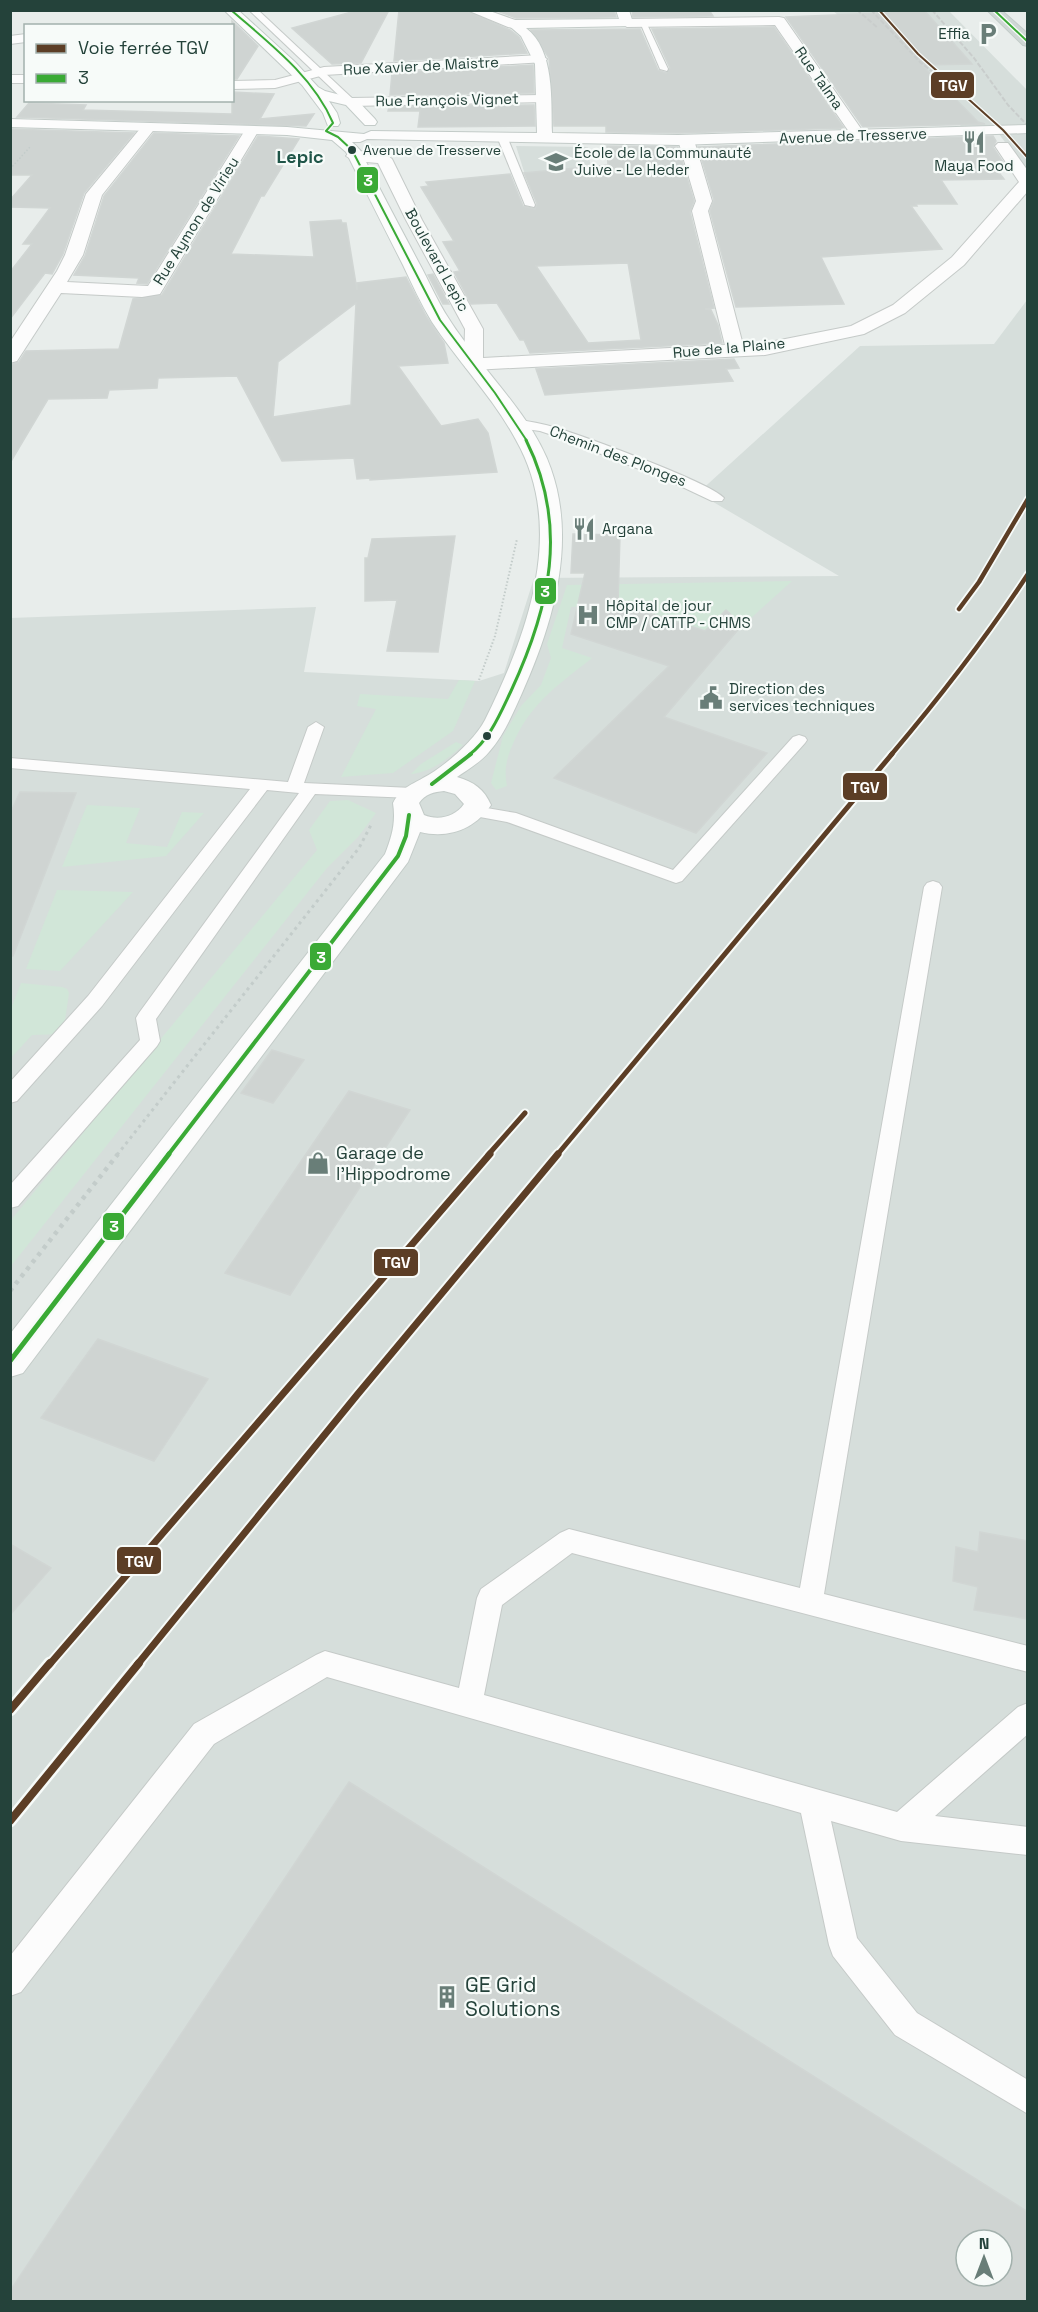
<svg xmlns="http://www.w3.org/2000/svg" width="1038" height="2312" font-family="'Space Grotesk',sans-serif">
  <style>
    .built { fill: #d6dedb; fill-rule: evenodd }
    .green { fill: #d1e6d8 }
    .building { fill: #cfd4d2; stroke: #d1d6d4; stroke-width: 1.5; fill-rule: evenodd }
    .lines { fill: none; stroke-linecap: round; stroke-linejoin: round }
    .lane-casing { stroke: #c5cac8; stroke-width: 2 }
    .street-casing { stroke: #c5cac8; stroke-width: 2 }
    .secondary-casing { stroke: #c3cbc8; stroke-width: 2 }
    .primary-casing { stroke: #c3ccc9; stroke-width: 2 }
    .path-far3 { stroke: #c3ccca; stroke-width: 1.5; stroke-dasharray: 1.5 2; stroke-linecap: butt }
    .path-far2 { stroke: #c3ccca; stroke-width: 2; stroke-dasharray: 1.5 2; stroke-linecap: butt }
    .path-far1 { stroke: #c3ccca; stroke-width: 3; stroke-dasharray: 3 4; stroke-linecap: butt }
    .path { stroke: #c3ccca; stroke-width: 4.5; stroke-dasharray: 4 5; stroke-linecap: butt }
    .lane { fill: #fcfcfc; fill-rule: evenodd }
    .street { fill: #fcfcfc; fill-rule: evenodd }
    .secondary { fill: #fcfcfc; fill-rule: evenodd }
    .primary { fill: #cfd7d5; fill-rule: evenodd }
    .rail { stroke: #c9cdcc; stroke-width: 2; stroke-dasharray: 5 2; stroke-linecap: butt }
    .bus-1-far3-casing { stroke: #f7fbf9; stroke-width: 4.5 }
    .bus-1-far2-casing { stroke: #f7fbf9; stroke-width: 6 }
    .bus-1-far1-casing { stroke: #f7fbf9; stroke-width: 8 }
    .bus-1-casing { stroke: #f7fbf9; stroke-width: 10 }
    .bus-1-far3 { stroke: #3aaa35; stroke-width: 2 }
    .bus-1-far2 { stroke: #3aaa35; stroke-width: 3 }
    .bus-1-far1 { stroke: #3aaa35; stroke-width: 4 }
    .bus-1 { stroke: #3aaa35; stroke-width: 5 }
    .rail-1-far4-casing { stroke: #f7fbf9; stroke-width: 4.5 }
    .rail-1-far3-casing { stroke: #f7fbf9; stroke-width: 8 }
    .rail-1-far2-casing { stroke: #f7fbf9; stroke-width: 9 }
    .rail-1-far1-casing { stroke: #f7fbf9; stroke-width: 11 }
    .rail-1-casing { stroke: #f7fbf9; stroke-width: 13 }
    .rail-1-far4 { stroke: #5c3e26; stroke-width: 2 }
    .rail-1-far3 { stroke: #5c3e26; stroke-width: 4.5 }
    .rail-1-far2 { stroke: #5c3e26; stroke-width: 5 }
    .rail-1-far1 { stroke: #5c3e26; stroke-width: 7 }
    .rail-1 { stroke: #5c3e26; stroke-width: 8 }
    .bus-dot { fill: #24423a; stroke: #f7fbf9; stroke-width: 2 }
    .labels { text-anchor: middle; stroke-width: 4.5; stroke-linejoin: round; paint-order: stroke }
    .far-bus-label { font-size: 14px; fill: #24423a; stroke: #f7fbf9; text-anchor: start }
    .far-poi-label { font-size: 15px; fill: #24423a; stroke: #f7fbf9; text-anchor: start }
    .far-street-label { font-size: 15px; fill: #24423a; stroke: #f7fbf9 }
    .far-quarter-label { font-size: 18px; font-weight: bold; fill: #1f5548; stroke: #f7fbf9 }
    .poi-label { font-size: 18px; fill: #24423a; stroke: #f7fbf9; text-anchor: start }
    .near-poi-label { font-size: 21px; fill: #24423a; stroke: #f7fbf9; text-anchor: start }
    .line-badge { stroke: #f7fbf9; stroke-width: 2 }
    .badge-label { font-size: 16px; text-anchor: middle; font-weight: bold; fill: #fff }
  </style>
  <rect width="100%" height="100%" fill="#e8edeb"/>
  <!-- built -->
  <g class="built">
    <polygon points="833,11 949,11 1027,90 1027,124 962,127 922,89 896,61"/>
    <polygon points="1027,133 1027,172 999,134"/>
    <polygon points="516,146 588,147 592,178 526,178"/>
    <path d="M1027,300V2301H11L10,618L316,607L304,672L479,681L504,673L534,578L839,576L698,493L860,346L994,344ZM966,2240H1002V2276H966Z"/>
  </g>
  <!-- green -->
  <g class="green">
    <path d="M792,581L730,637L618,604L571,607L562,648L592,658C557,686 530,703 512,746C506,761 504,770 507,786L496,790L491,783L503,736L521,706L541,685L551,658L547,644L567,585Z"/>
    <polygon points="459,680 475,681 453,731 393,773 341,777 376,709 357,706 360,694 448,699"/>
    <path d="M456,742L463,745C447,759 432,772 411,774L421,764Z"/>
    <polygon points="348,800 376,813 358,837 327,868 11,1266 11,1220 317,850 309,830 330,801"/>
    <polygon points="87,805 140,808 126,843 167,847 182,812 204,813 166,856 62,867"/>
    <polygon points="57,890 133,892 60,971 26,969"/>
    <polygon points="21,983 62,987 67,989 69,993 63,1034 32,1035 11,1058 10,1011"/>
  </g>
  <!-- building -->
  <g class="building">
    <polygon points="359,10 389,10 361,63 332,64 292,28"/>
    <polygon points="399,10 465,10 510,30 519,37 527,53 394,61"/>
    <polygon points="495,10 614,10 616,17 516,18"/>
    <polygon points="632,10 709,10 713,16 633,17"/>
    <polygon points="882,10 924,10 972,64 922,65 978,122 985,124 863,127 786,17 884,13"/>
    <polygon points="232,21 258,46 237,79 232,79"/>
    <polygon points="774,27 844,128 678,133 606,132 606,126 554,126 549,58 531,30 640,29 658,70 666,73 670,68 652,29"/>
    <polygon points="533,65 534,93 390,95 392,73"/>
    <polygon points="232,92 274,94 260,119 314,114 306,126 17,117 29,103 86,105 83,110 232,114"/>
    <polygon points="534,105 535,126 418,127 420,111 388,111 389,107"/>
    <polygon points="10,129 134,133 84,193 63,254 52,274 45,273 10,319 10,272 32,244 23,244 50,208 10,207 10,200 32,175 10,175"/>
    <polygon points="154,133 239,136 147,284 137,283 139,278 74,275 85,256 104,196"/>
    <path d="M258,136L299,139L264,196H261L231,254L314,257L310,222L341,220L342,223H346L357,290V283L406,277L426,316L444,343L448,363L398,366L441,426L478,419L488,433L497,472L370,480V478L357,479L354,458L282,461L237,376L158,378L157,388L109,390L107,398L48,399L10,463V365L19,362L26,351L119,349L133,299L162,295ZM356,303L351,405L273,417L278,362Z"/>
    <polygon points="993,136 996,141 993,147 1007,168 996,169 1004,179 941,180 957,204 916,204 917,206 911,206 942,249 821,257 844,304 736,307 710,211 714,200 698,147"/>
    <path d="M607,146L678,147L694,201L690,212L714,308L705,309L711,310L718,325L722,343L530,353L524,340H520L497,303L471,304L454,272L460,271L443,242L454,241L421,187L429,186L426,182L510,174L523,206L535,209L537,204L524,173L608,165ZM628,263L641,340L588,343L536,266Z"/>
    <polygon points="433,274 449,304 443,304 428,275"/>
    <polygon points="734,359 739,368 726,369 733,381 545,395 536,369"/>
    <polygon points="573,534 620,535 618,603 705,631 726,610 742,625 664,717 767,753 696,833 554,778 669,666 571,634 585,573 571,573"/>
    <polygon points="455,536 438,652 387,651 397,600 365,601 365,558 368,558 372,539"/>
    <polygon points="20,792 76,793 13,956 10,956 10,814"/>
    <polygon points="272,1050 304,1060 273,1103 241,1093"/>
    <polygon points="349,1091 410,1110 290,1295 225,1273"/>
    <polygon points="98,1339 208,1379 154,1461 41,1418"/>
    <polygon points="980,1532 1028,1541 1028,1619 974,1610 978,1587 953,1581 956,1547 978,1552"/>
    <polygon points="10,1544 51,1568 10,1615"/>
    <path d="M349,1782L1028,2212V2301H10V2291ZM966,2240H1002V2276H966Z"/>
  </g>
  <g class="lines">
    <!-- lane casing -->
    <g class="lane-casing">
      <g id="lane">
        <polygon points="249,10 258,10 354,100 354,104 348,104"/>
        <polygon points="639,20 646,22 668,69 667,71 660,69"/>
        <polygon points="500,137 508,139 535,205 534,207 525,205 498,139"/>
        <path d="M516,420C530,421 544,424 557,428C583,436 710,482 724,498L722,501H712L674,483L561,438L540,431L511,427L510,424L511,421Z"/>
        <polygon points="316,722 324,727 304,783 412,788 418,789 420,793 418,797 412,798 315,794 156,1019 160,1041 157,1046 18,1206 10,1208 10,1185 140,1040 136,1018 139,1013 299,793 267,790 102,1006 17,1101 10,1103 10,1082 88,996 250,789 10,768 10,758 288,782 308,727"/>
        <polygon points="799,735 805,737 807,740 805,743 682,881 676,883 507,822 469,815 466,811 469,807 475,806 516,813 673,870 793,737"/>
        <polygon points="933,881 939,883 942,887 824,1594 1028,1646 1028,1672 572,1553 502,1605 484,1695 897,1812 1018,1707 1028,1703 1028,1734 935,1816 1028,1827 1028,1855 901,1841 831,1821 857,1938 917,2013 1028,2080 1028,2114 895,2035 833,1956 829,1945 801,1813 327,1677 214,1744 21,1992 10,1996 10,1956 194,1724 316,1655 325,1651 459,1688 477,1598 481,1589 560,1533 569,1529 800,1588 924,887 927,883"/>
      </g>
    </g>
    <!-- street casing -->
    <g class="street-casing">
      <g id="street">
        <polygon points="467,10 487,10 518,21 519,24 513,28 508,27"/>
        <polygon points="779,17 784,18 864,133 866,136 864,139 854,139 775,25 627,27 621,23 627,19"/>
        <polygon points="26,34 26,42 10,44 10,36"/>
        <polygon points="540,55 547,59 545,62 324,75 275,88 232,89 232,81 275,80 324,67"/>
        <rect x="10" y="75" width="16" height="8"/>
        <polygon points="542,95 549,99 547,102 351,106 344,102 351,98"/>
        <polygon points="149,123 156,127 102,195 83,255 67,282 148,286 247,127 252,126 259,130 160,294 142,297 61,293 17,361 10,363 10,342 57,271 65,255 86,194 144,124"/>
        <path d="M686,135L694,140L712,201L708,211L743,345L765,343L851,326L893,305L952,257L1019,182L995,146L998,143H1008L1028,171V191L964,265L905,313L864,334L765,355L473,370L466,368L464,364L465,329L406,220L378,163L354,161L346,156C354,148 384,151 392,159L422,220L483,329V358L725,345L692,211L696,201L678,140Z"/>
      </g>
    </g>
    <!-- secondary casing -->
    <g class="secondary-casing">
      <g id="secondary">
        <polygon points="224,10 238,10 295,62 318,87 325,91 356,99 375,119 377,122 375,125 365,125 346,105 329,101 337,113 340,123 338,126 328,126 323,113 302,85"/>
        <path d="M616,10H629L633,23L632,26L526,28C555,50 551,101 552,133L678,135L1028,125V133L678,145L367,139L360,142H352L360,150C379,188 399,225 419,263C429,281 437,301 449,319C479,367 532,414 551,469C577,543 553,624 522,693C513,713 504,735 489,752C481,762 467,770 457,777C474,782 484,789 491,805C475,829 449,839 420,832L408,862L23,1373L10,1377V1334L385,854C392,836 396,822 393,803C401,788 409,786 423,778C443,768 475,740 485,720C527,635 567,530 516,440C493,397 458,362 432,322C421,304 412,284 403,265C384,228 365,190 346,152L332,140L287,135L10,127V119L287,127L364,134L371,131L537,133L535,64L521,36L507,24L513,20L619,19ZM444,791L455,794L464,804C455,817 438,821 424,815L419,803C425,794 434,792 444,791Z"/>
      </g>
    </g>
    <!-- primary casing -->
    <g class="primary-casing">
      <polygon id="primary" points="987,10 1001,10 1028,34 1028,46 1023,45"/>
    </g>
    <!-- path-far3 -->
    <polyline class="path-far3" points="10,169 30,147"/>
    <!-- path-far2 -->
    <polyline class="path-far2" points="479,680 495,636 517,539"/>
    <!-- path-far1 -->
    <polyline class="path-far1" points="117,1155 359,848 371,825"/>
    <!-- path -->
    <polyline class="path" points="10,1291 118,1154"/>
    <!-- lane -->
    <use href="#lane" class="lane"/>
    <!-- street -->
    <use href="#street" class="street"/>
    <!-- secondary -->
    <use href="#secondary" class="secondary"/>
    <!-- primary -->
    <use href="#primary" class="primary"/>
    <!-- rail -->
    <g class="rail">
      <polyline points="857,10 878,28"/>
      <polyline points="871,10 921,63 977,106"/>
      <polyline points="932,10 974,58 1008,105 1028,126"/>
    </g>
    <!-- bus-1-far3 casing -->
    <g class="bus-1-far3-casing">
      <g id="bus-1-far3">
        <path d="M231,10C269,43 313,76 333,123L326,131L338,137L352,150L440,320L495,393L527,441"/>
        <polyline points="994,10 1028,42"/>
      </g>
    </g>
    <!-- bus-1-far2 casing -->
    <g class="bus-1-far2-casing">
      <path id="bus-1-far2" d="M469,755C490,739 500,714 511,691C550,607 569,526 526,440"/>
    </g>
    <!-- bus-1-far1 casing -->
    <g class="bus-1-far1-casing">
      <g id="bus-1-far1">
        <polyline points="432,784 471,754"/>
        <polyline points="168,1155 398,856 406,836 409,815"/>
      </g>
    </g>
    <!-- bus-1 casing -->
    <g class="bus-1-casing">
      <polyline id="bus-1" points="10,1361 169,1154"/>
    </g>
    <!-- bus-1-far3 -->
    <use href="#bus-1-far3" class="bus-1-far3"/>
    <!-- bus-1-far2 -->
    <use href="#bus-1-far2" class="bus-1-far2"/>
    <!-- bus-1-far1 -->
    <use href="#bus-1-far1" class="bus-1-far1"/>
    <!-- bus-1 -->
    <use href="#bus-1" class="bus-1"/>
    <!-- rail-1-far4 casing -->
    <g class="rail-1-far4-casing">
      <polyline id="rail-1-far4" points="879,10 918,54 1003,130 1028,158"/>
    </g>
    <!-- rail-1-far3 casing -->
    <g class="rail-1-far3-casing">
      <g id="rail-1-far3">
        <polyline points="959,609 979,582 1028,499"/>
        <path d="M891,755C940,697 986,638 1028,574"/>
      </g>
    </g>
    <!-- rail-1-far2 casing -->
    <g class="rail-1-far2-casing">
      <g id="rail-1-far2">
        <polyline points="488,1155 525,1113"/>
        <polyline points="557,1155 892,754"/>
      </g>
    </g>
    <!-- rail-1-far1 casing -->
    <g class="rail-1-far1-casing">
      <g id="rail-1-far1">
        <polyline points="49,1665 490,1154"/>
        <polyline points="137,1665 357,1395 558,1154"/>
      </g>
    </g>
    <!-- rail-1 casing -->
    <g class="rail-1-casing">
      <g id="rail-1">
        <polyline points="10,1710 50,1663"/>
        <polyline points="10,1821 139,1663"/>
      </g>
    </g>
    <!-- rail-1-far4 -->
    <use href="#rail-1-far4" class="rail-1-far4"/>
    <!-- rail-1-far3 -->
    <use href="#rail-1-far3" class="rail-1-far3"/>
    <!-- rail-1-far2 -->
    <use href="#rail-1-far2" class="rail-1-far2"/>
    <!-- rail-1-far1 -->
    <use href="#rail-1-far1" class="rail-1-far1"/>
    <!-- rail-1 -->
    <use href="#rail-1" class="rail-1"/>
  </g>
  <!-- icons -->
  <defs>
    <g id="parking-bare" transform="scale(1.8)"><path d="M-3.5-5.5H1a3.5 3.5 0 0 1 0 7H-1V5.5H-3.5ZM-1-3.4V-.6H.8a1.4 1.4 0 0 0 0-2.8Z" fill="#697e78" stroke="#f7fbf9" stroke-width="2.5" paint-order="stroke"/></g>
    <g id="restaurant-bare" transform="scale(1.8)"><path d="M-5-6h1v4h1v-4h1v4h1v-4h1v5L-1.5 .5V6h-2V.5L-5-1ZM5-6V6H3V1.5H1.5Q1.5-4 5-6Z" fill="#697e78" stroke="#f7fbf9" stroke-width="2.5" paint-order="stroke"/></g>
    <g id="school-bare" transform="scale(1.8)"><path d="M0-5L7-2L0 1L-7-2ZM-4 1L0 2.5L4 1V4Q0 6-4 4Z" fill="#697e78" stroke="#f7fbf9" stroke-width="2.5" paint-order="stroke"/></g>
    <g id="hospital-bare" transform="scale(1.8)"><path d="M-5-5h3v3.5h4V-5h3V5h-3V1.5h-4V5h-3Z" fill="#697e78" stroke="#f7fbf9" stroke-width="2.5" paint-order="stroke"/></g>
    <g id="civic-bare" transform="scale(1.8)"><path d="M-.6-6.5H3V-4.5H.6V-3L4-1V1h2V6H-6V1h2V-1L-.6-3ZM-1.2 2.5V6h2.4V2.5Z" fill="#697e78" stroke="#f7fbf9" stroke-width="2.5" paint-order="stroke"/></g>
    <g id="shop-bare" transform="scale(1.8)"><path d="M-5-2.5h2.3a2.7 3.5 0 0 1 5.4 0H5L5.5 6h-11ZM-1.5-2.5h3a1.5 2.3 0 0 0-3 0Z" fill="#697e78" stroke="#f7fbf9" stroke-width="2.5" paint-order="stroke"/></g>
    <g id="building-bare" transform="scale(1.8)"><path d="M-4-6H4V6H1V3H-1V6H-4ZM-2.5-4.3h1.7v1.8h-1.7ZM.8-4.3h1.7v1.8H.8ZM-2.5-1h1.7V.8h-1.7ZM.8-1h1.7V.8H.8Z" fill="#697e78" stroke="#f7fbf9" stroke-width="2.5" paint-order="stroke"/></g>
  </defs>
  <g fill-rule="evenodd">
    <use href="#parking-bare" x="988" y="34"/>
    <use href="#restaurant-bare" x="974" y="142"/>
    <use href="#school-bare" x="556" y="162"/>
    <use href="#restaurant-bare" x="584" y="529"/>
    <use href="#hospital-bare" x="588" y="615"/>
    <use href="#civic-bare" x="711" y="698"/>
    <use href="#shop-bare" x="318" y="1163"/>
    <use href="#building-bare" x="447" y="1997"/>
  </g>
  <!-- markers -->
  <g class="bus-dot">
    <circle cx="352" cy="150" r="5"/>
    <circle cx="487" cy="736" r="5"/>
  </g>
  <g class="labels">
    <!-- far-bus labels -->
    <g class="far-bus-label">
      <text x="363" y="155">Avenue de Tresserve</text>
    </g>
    <!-- far-poi labels -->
    <g class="far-poi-label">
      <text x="970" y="39" text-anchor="end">Effia</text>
      <text x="574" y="158">École de la Communauté<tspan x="574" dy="17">Juive - Le Heder</tspan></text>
      <text x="974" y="171" text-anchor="middle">Maya Food</text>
      <text x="602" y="534">Argana</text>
      <text x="606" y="611">Hôpital de jour<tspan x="606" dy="17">CMP / CATTP - CHMS</tspan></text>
      <text x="729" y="694">Direction des<tspan x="729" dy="17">services techniques</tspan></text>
    </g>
    <!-- far-street labels -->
    <g class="far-street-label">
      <text transform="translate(421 66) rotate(-3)" y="5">Rue Xavier de Maistre</text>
      <text transform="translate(819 78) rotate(55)" y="5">Rue Talma</text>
      <text transform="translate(447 100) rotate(-1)" y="5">Rue François Vignet</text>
      <text transform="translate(853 136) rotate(-2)" y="5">Avenue de Tresserve</text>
      <text transform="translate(196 221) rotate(-58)" y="5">Rue Aymon de Virieu</text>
      <text transform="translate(437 260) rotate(61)" y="5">Boulevard Lepic</text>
      <text transform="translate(729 348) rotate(-5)" y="5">Rue de la Plaine</text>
      <text transform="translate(618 456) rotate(21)" y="5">Chemin des Plonges</text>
    </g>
    <!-- far-quarter labels -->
    <g class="far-quarter-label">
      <text x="300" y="163">Lepic</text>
    </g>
    <!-- poi labels -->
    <g class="poi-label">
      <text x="336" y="1159">Garage de<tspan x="336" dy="21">l'Hippodrome</tspan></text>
    </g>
    <!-- near-poi labels -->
    <g class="near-poi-label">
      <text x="465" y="1992">GE Grid<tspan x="465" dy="24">Solutions</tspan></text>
    </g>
  </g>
  <g class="line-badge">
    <rect x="930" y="71" width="45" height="28" rx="6" fill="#5c3e26"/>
    <rect x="356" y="166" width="23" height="28" rx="6" fill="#3aaa35"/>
    <rect x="534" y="577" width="23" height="28" rx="6" fill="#3aaa35"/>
    <rect x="842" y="772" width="46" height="29" rx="6" fill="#5c3e26"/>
    <rect x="309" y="942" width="23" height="29" rx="6" fill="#3aaa35"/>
    <rect x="102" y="1212" width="23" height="29" rx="6" fill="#3aaa35"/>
    <rect x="373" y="1248" width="46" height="29" rx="6" fill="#5c3e26"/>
    <rect x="116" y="1546" width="46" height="29" rx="6" fill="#5c3e26"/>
  </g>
  <g class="badge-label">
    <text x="953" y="91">TGV</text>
    <text x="368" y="186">3</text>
    <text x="545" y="597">3</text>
    <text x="865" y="793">TGV</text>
    <text x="321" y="963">3</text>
    <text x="114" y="1232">3</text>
    <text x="396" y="1268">TGV</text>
    <text x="139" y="1567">TGV</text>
  </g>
  <!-- border -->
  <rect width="1038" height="2312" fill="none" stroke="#24423a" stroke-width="24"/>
  <!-- legend -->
  <rect x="24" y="24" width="210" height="78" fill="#f7fbf9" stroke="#a3b1ad" stroke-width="1.5"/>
  <rect x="36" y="44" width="30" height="9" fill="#5c3e26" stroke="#a3b1ad" stroke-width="1.5"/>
  <text x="78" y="54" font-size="18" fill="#24423a">Voie ferrée TGV</text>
  <rect x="36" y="74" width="30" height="9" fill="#3aaa35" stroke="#a3b1ad" stroke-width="1.5"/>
  <text x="78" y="84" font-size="18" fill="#24423a">3</text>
  <!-- north arrow -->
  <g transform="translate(984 2258)"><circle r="28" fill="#f7fbf9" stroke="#a3b1ad" stroke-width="1.5"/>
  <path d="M0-4.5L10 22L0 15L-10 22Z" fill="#697e78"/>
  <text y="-9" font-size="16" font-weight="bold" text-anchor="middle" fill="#24423a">N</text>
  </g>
</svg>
